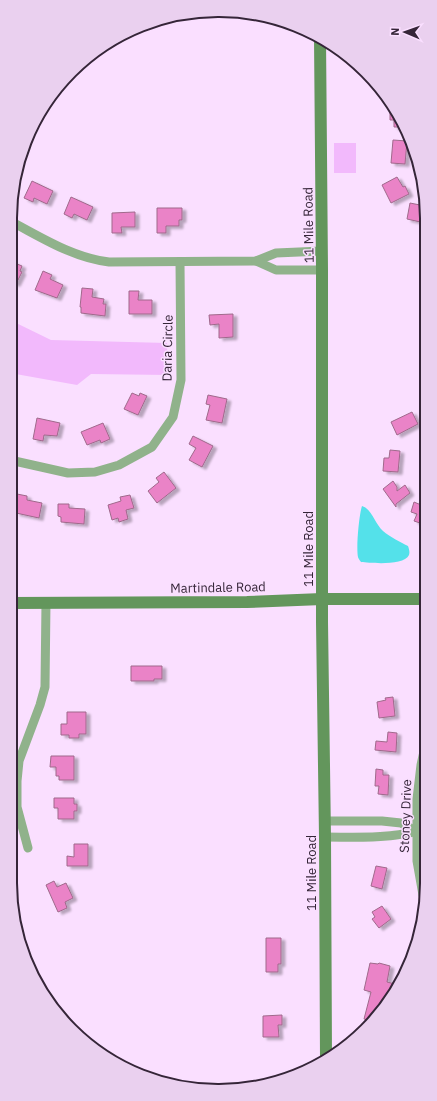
<svg xmlns="http://www.w3.org/2000/svg" width="437" height="1101" font-family="'IBM Plex Sans',sans-serif">
  <style>
    .green { fill: #f2b9fc }
    .water { fill: #54e1ea }
    .building { fill: #ea83c7; stroke: #9f698b; filter: url(#shadow) }
    .lines { fill: none; stroke-linecap: round; stroke-linejoin: round }
    .street { stroke: #90b28b; stroke-width: 9 }
    .secondary { stroke: #63965c; stroke-width: 12 }
    .labels { text-anchor: middle; stroke-width: 3; stroke-linejoin: round; paint-order: stroke }
    .street-label { font-size: 13px; fill: #352538; stroke: #fadfff }
    .rim { fill: none; stroke: #352538; stroke-width: 2 }
  </style>
  <defs>
    <filter id="shadow"><feDropShadow dx="4" dy="2.5" stdDeviation="1" flood-color="#0004"/></filter>
  </defs>
  <rect width="100%" height="100%" fill="#fadfff"/>
  <!-- green -->
  <g class="green">
    <rect x="334" y="143" width="22" height="30"/>
    <polygon points="10,320 51,340 167,343 168,375 91,374 77,385 10,373"/>
  </g>
  <!-- water -->
  <path class="water" d="M362,506C372,509 375,524 383,531C390,537 400,542 408,546C409,549 410,552 409,555C404,566 371,563 361,562C361,562 358,558 358,557C356,548 359,515 362,506Z"/>
  <!-- building -->
  <g class="building">
    <polygon points="390,104 394,111 404,127 394,127 394,120 390,120"/>
    <polygon points="393,140 407,141 405,164 391,163"/>
    <polygon points="397,177 403,187 405,186 409,194 391,203 382,185"/>
    <polygon points="32,181 53,191 47,204 34,198 33,202 24,198"/>
    <polygon points="71,197 93,207 87,220 74,214 72,218 64,214"/>
    <polygon points="410,203 425,206 425,223 407,219"/>
    <polygon points="157,208 182,208 182,220 179,220 179,226 166,226 166,233 157,233"/>
    <polygon points="135,212 135,227 121,227 122,233 112,233 112,213"/>
    <polygon points="10,261 22,266 20,271 22,272 16,284 10,281"/>
    <polygon points="43,271 52,275 50,279 63,285 57,298 35,290"/>
    <polygon points="82,288 93,289 92,297 104,299 103,304 106,304 105,316 81,313 81,307 80,307"/>
    <polygon points="129,291 139,291 138,300 152,300 152,314 129,314"/>
    <polygon points="233,314 233,337 219,338 219,324 210,325 209,315"/>
    <polygon points="132,393 139,396 140,393 147,396 138,415 124,409"/>
    <polygon points="208,395 227,399 222,423 206,420 210,405 206,404"/>
    <polygon points="412,412 418,424 397,435 391,422"/>
    <polygon points="37,418 60,423 57,436 44,435 43,441 33,439"/>
    <polygon points="103,423 110,439 101,443 100,440 87,445 81,432"/>
    <polygon points="193,436 213,446 202,467 189,460 196,448 189,444"/>
    <polygon points="390,450 400,451 398,472 383,471 384,458 389,458"/>
    <polygon points="164,472 176,488 157,503 148,491 159,482 156,478"/>
    <polygon points="393,481 397,487 397,491 405,485 410,493 396,504 396,507 383,489"/>
    <polygon points="17,494 27,496 27,500 42,503 39,518 16,513 17,507 14,507"/>
    <polygon points="130,495 134,508 126,510 128,519 119,522 118,518 112,520 108,505 121,501 120,497"/>
    <polygon points="414,502 426,507 426,525 414,521 417,514 411,512"/>
    <polygon points="58,504 69,504 69,508 85,509 84,524 61,522 61,517 58,516"/>
    <polygon points="131,666 162,666 162,679 154,679 154,681 131,681"/>
    <polygon points="393,697 395,716 379,718 377,702 386,700 385,698"/>
    <polygon points="67,712 86,712 86,734 79,734 79,738 69,738 69,735 61,735 61,724 67,724"/>
    <polygon points="388,732 397,733 396,752 375,750 376,741 387,742"/>
    <polygon points="51,756 74,756 74,780 59,780 59,776 56,776 56,767 50,767"/>
    <polygon points="376,769 383,770 383,775 389,775 388,795 378,794 379,786 375,786"/>
    <polygon points="54,798 74,798 74,804 77,804 77,811 74,811 74,819 58,819 58,808 54,808"/>
    <polygon points="74,844 88,844 88,866 67,866 67,856 74,857"/>
    <polygon points="376,866 387,868 382,889 371,886"/>
    <polygon points="54,881 57,887 66,883 73,898 65,902 67,908 58,912 46,885"/>
    <polygon points="382,906 391,919 379,928 372,919 375,917 372,912"/>
    <polygon points="266,938 281,938 281,964 278,964 278,972 266,972"/>
    <polygon points="370,963 378,964 379,963 390,966 387,982 395,984 393,993 384,1010 371,1021 364,1019 371,992 364,990"/>
    <polygon points="282,1015 282,1025 278,1025 279,1037 263,1037 263,1016"/>
  </g>
  <g class="lines">
    <!-- street -->
    <g class="street">
      <path d="M10,221C41,237 73,258 109,262L256,261L276,253L322,251"/>
      <polyline points="256,261 276,270 322,270"/>
      <polyline points="10,460 68,473 95,472 119,465 152,447 173,417 181,380 180,262"/>
      <polyline points="325,821 382,821 401,823 416,831"/>
      <path d="M325,837C346,837 367,838 387,836C401,835 413,831 427,831"/>
      <polyline points="28,848 17,807 17,781 19,761 40,705 45,687 46,602"/>
      <polyline points="423,895 417,861 417,799 421,765 427,738"/>
    </g>
    <!-- secondary -->
    <g class="secondary">
      <polyline points="320,38 322,270 322,622 325,837 326,1060"/>
      <polyline points="10,603 247,602 322,599 426,599"/>
    </g>
  </g>
  <g class="labels">
    <!-- street labels -->
    <g class="street-label">
      <text transform="translate(308 225) rotate(-91)" y="5">11 Mile Road</text>
      <text transform="translate(167 348) rotate(-89)" y="5">Daria Circle</text>
      <text transform="translate(308 549) rotate(-90)" y="5">11 Mile Road</text>
      <text transform="translate(218 587) rotate(-1)" y="5">Martindale Road</text>
      <text transform="translate(405 816) rotate(-88)" y="5">Stoney Drive</text>
      <text transform="translate(311 873) rotate(-90)" y="5">11 Mile Road</text>
    </g>
  </g>
  <!-- crop -->
  <path d="M0 0H437V1101H0ZM218 17H219A201 201 0 0 1 420 218V883A201 201 0 0 1 219 1084H218A201 201 0 0 1 17 883V218A201 201 0 0 1 218 17Z" fill="#ead0ef" fill-rule="evenodd"/>
  <path class="rim" d="M218 17H219A201 201 0 0 1 420 218V883A201 201 0 0 1 219 1084H218A201 201 0 0 1 17 883V218A201 201 0 0 1 218 17Z"/>
  <!-- north arrow -->
  <g transform="translate(405 32) rotate(272)" stroke="#fadfff" stroke-width="3" paint-order="stroke">
  <path d="M0-3L7 15L0 10L-7 15Z" fill="#352538"/>
  <text y="-6" font-size="11" font-weight="bold" text-anchor="middle" fill="#352538">N</text>
  </g>
</svg>
